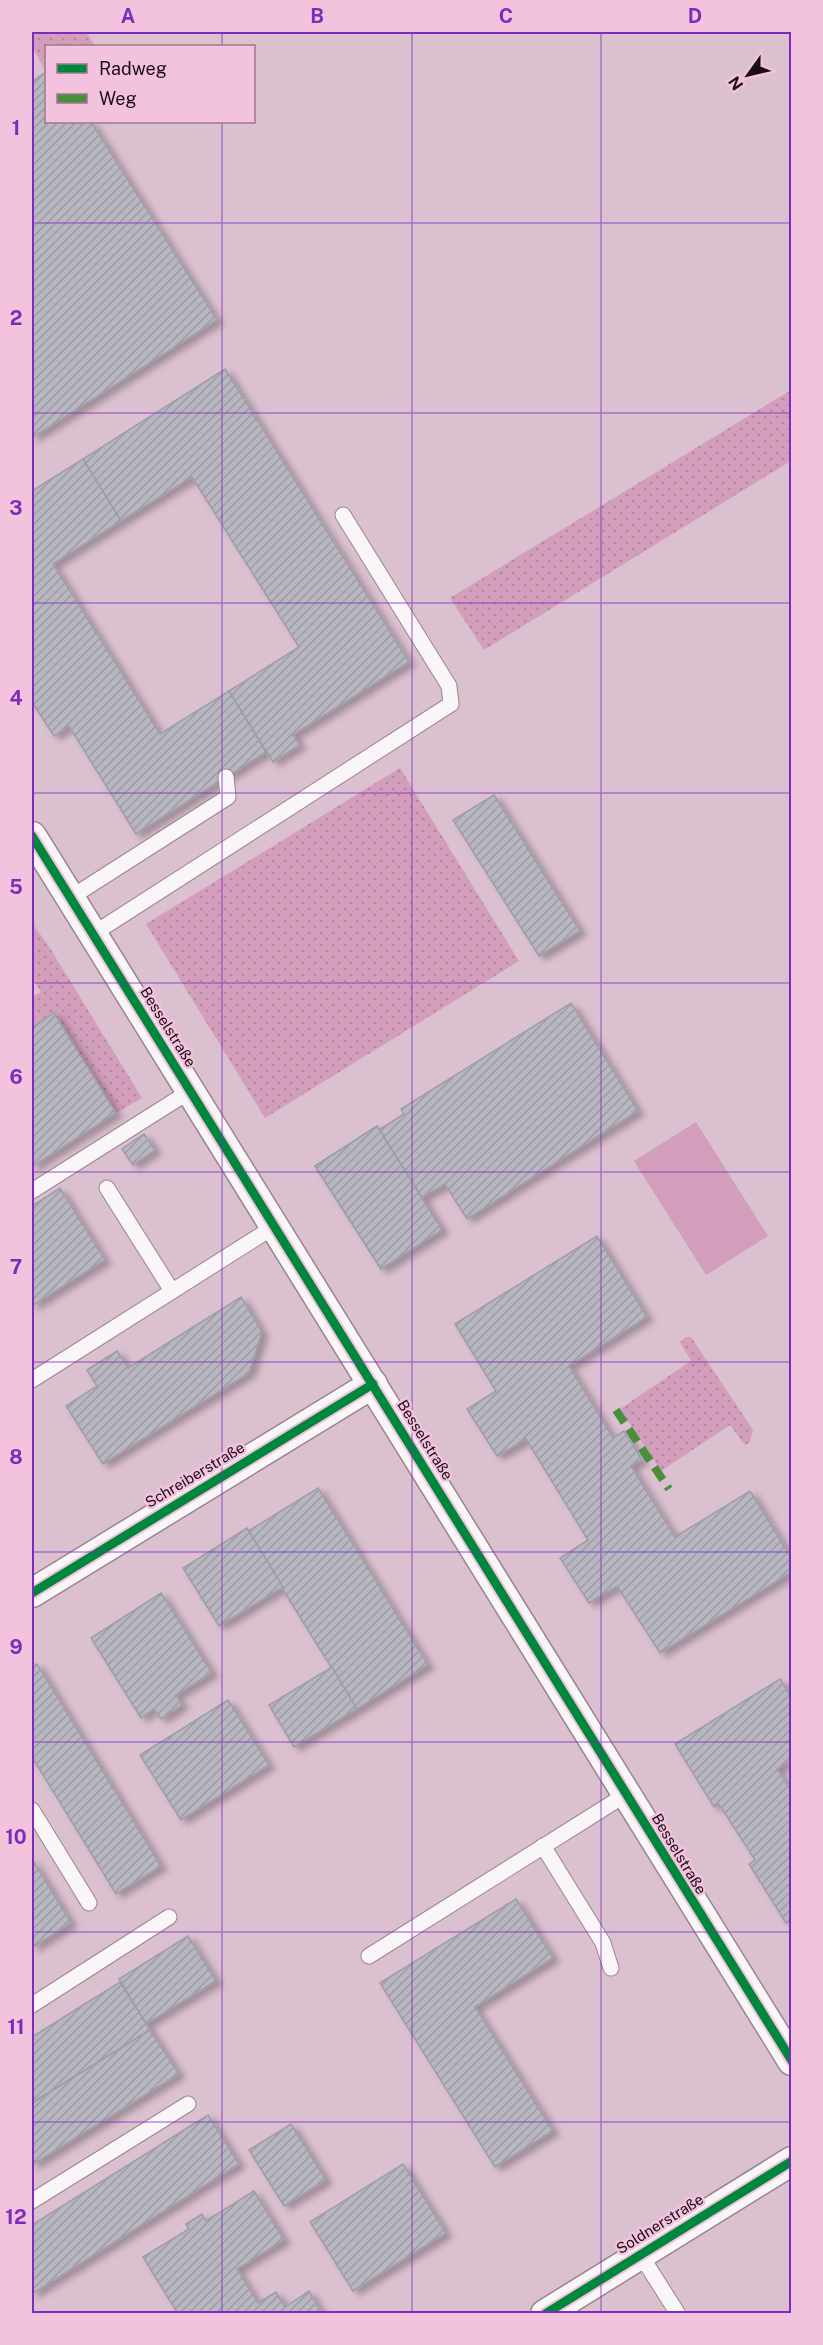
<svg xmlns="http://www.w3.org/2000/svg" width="823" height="2345" font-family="'Public Sans',sans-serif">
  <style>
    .grass { fill: url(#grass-dots) }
    .garden { fill: #d29ebc }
    .building { fill: url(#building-hatch); stroke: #9e9da7; stroke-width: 1.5; filter: url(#shadow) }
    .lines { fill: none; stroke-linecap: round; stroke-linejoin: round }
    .lane-casing { stroke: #998590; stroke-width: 17 }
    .street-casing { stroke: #998590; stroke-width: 31 }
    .lane { stroke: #faf6f8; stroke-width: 15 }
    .street { stroke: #faf6f8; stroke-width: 28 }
    .quiet { stroke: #498e3a; stroke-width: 8; stroke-dasharray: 15 8; stroke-linecap: butt }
    .cycleway-casing { stroke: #f3c2dd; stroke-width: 13 }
    .cycleway { stroke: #00873e; stroke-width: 9 }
    .grid { fill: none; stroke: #7b2cbf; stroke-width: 1.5; stroke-opacity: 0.55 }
    .labels { text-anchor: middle; stroke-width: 5; stroke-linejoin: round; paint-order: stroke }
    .street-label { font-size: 15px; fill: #1b0b15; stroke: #f3c2dd }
    .neatline { fill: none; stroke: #7b2cbf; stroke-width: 2 }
    .grid-label { font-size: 20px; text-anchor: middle; font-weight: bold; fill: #7b2cbf }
  </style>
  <defs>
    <pattern id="grass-dots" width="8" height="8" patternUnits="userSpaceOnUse" patternTransform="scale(1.5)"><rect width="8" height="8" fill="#d29ebc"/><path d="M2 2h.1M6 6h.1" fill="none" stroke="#b487a1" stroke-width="1.8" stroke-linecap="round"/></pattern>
    <pattern id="building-hatch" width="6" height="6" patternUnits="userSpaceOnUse" patternTransform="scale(1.5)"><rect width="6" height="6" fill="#b7b6c1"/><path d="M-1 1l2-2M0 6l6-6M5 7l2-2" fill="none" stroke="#9d9ba5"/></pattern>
    <filter id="shadow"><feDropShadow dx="6" dy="4" stdDeviation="3" flood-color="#0004"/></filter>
  </defs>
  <rect width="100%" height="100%" fill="#dbc0cf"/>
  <!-- grass -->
  <g class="grass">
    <polygon points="32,32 86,32 95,46 46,46 46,72 32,46"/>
    <polygon points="791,390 791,461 484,650 450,598"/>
    <polygon points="400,768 519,961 265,1118 146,924"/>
    <polygon points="32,923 48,945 142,1098 116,1113 54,1013 32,1028 32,997 41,992 32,977"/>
    <polygon points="686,1337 691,1337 753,1430 750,1442 745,1445 730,1425 661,1471 620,1409 691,1361 680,1342"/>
  </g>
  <!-- garden -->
  <polygon class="garden" points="696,1122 768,1236 706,1275 634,1161"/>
  <!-- building -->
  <g class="building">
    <polygon points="46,72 46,122 91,122 217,320 32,438 32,82"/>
    <polygon points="225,369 409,662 293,735 300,745 273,762 229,691 299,647 192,477 121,521 83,459"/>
    <polygon points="83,459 121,521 53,564 160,734 229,691 266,752 136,834 69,726 54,736 32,702 32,491"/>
    <polygon points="494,795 580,931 539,956 453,820"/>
    <polygon points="571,1003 638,1111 467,1219 445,1184 421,1198 379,1130 404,1114 401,1109"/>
    <polygon points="54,1013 116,1113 32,1167 32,1028"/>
    <polygon points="377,1126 442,1230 381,1269 315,1166"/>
    <polygon points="377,1126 442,1230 381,1269 315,1166"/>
    <polygon points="144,1134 155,1150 133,1165 122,1149"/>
    <polygon points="60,1188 105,1260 32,1306 32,1206"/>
    <polygon points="597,1236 647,1317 569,1366 613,1438 624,1431 633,1445 642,1460 631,1466 675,1537 750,1491 792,1559 792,1572 660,1653 617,1586 589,1603 560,1558 588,1540 526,1439 497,1456 467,1409 496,1391 455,1324"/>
    <polygon points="241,1297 262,1332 249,1373 103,1464 66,1406 97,1386 87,1370 117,1351 128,1368"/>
    <polygon points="318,1488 428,1665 357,1709 247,1532"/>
    <polygon points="247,1528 283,1587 219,1626 183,1568"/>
    <polygon points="161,1593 212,1673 176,1695 182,1705 161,1719 154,1709 141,1718 91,1638"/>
    <polygon points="37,1664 161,1866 116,1894 32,1757 32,1667"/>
    <polygon points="332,1667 357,1709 294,1747 269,1705"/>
    <polygon points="780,1679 792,1698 792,1760 777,1769 792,1792 792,1920 786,1923 749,1864 755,1860 719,1804 714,1807 675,1744"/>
    <polygon points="228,1700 269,1765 181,1820 140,1755"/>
    <polygon points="32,1859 71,1923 32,1948"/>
    <polygon points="516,1899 553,1958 475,2007 553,2131 495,2167 380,1983"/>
    <polygon points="188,1936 216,1981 146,2024 119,1979"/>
    <polygon points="120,1982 150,2030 32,2103 32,2037"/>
    <polygon points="150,2030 179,2074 32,2165 32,2103"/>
    <polygon points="208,2115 239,2164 32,2294 32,2225"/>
    <polygon points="291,2124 326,2180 284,2206 249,2150"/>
    <polygon points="403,2164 446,2233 353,2291 310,2222"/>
    <polygon points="254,2191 284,2240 237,2269 258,2303 276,2292 285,2307 309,2291 322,2314 178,2314 143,2257 189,2229 186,2224 202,2214 206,2221"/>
  </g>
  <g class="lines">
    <!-- lane casing -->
    <g class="lane-casing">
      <g id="lane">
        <polyline points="70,898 228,797 226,777"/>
        <polyline points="93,934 451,704 449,686 343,515"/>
        <polyline points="107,1188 172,1291"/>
        <polyline points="32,1191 190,1091"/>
        <polyline points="32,1380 275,1226"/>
        <polyline points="32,1810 89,1903"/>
        <polyline points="543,1846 603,1943 611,1968"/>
        <polyline points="369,1956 625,1795"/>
        <polyline points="32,2005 169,1917"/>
        <polyline points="32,2201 188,2104"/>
        <polyline points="640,2254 678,2314"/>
      </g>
    </g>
    <!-- street casing -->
    <g class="street-casing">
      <g id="street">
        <polyline points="32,836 792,2061"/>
        <polyline points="32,1593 373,1384"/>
        <polyline points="545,2314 792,2161"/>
      </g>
    </g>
    <!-- lane -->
    <use href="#lane" class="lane"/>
    <!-- street -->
    <use href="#street" class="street"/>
    <!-- quiet -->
    <polyline class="quiet" points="616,1410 669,1489"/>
    <!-- cycleway casing -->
    <g class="cycleway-casing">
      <g id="cycleway">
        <polyline points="32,836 792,2061"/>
        <polyline points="32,1593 373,1384"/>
        <polyline points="545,2314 792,2161"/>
      </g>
    </g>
    <!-- cycleway -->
    <use href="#cycleway" class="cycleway"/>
  </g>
  <!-- grid -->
  <path class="grid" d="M222,32V46M412,32V2314M601,32V2314M222,122V2314M32,223H792M32,413H792M32,603H792M32,793H792M32,983H792M32,1172H792M32,1362H792M32,1552H792M32,1742H792M32,1932H792M32,2122H792"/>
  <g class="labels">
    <!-- street labels -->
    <g class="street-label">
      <text transform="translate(168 1027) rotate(58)" y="5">Besselstraße</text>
      <text transform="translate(425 1440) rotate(58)" y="5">Besselstraße</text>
      <text transform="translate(195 1475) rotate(-31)" y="5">Schreiberstraße</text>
      <text transform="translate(679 1854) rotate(59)" y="5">Besselstraße</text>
      <text transform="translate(660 2224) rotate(-32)" y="5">Soldnerstraße</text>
    </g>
  </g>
  <!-- border -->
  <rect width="823" height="2345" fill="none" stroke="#f3c2dd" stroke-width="66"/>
  <!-- legend -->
  <rect x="45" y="45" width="210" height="78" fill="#f3c2dd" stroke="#9d798d" stroke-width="1.5"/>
  <rect x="57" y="64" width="30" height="9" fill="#00873e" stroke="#9d798d" stroke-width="1.5"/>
  <text x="99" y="75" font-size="18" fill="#1b0b15">Radweg</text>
  <rect x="57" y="94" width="30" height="9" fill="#498e3a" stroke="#9d798d" stroke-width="1.5"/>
  <text x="99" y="105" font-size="18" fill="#1b0b15">Weg</text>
  <!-- north arrow -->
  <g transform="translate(748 75) rotate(236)" stroke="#f3c2dd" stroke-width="4.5" paint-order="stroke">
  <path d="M0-4.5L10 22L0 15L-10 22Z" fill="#1b0b15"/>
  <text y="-9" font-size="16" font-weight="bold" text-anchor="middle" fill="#1b0b15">N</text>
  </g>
  <rect x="33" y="33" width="757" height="2279" class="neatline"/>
  <g class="grid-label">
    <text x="128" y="23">A</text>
    <text x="317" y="23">B</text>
    <text x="506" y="23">C</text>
    <text x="695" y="23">D</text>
    <text x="16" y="135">1</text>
    <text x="16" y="325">2</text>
    <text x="16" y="515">3</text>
    <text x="16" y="705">4</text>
    <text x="16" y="894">5</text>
    <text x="16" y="1084">6</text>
    <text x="16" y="1274">7</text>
    <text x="16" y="1464">8</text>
    <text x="16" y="1654">9</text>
    <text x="16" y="1844">10</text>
    <text x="16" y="2034">11</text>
    <text x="16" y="2224">12</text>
  </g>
</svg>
